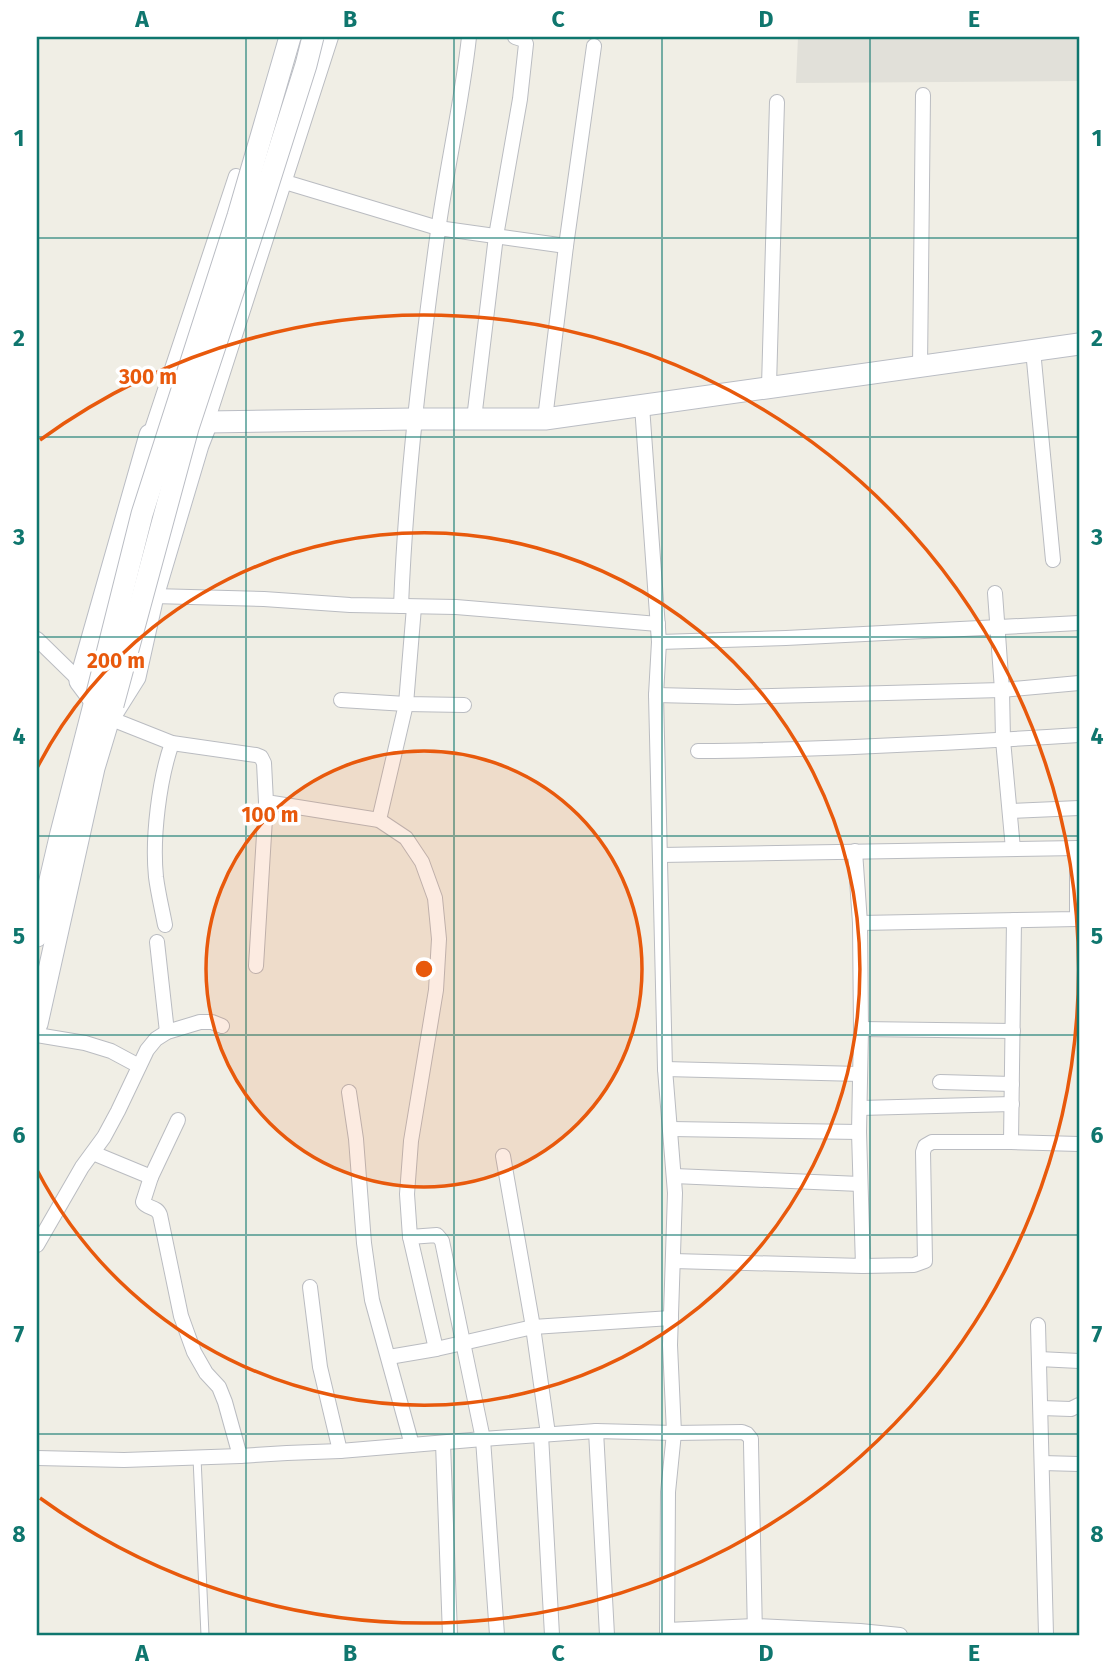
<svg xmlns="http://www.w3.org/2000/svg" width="1116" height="1672" font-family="'Fira Sans',sans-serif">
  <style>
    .industrial { fill: #e1e0d9 }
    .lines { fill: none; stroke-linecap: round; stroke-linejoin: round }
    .lane-casing { stroke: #babcc1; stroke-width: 9 }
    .street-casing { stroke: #babcc1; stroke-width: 16 }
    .secondary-casing { stroke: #babdc4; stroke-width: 23 }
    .lane { stroke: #fff; stroke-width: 7 }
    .street { stroke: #fff; stroke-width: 14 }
    .secondary { stroke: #fff; stroke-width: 21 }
    .secondary-bridge-casing { stroke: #babdc4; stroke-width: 23; stroke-linecap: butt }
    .secondary-bridge { stroke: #fff; stroke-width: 21 }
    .grid { fill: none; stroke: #0f766e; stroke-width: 2; stroke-opacity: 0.55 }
    .ring { fill: none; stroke: #e8590c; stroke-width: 3.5 }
    .centre { fill: #e8590c; stroke: #fff; stroke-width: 3.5 }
    .ring-label { font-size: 21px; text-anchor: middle; font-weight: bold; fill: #e8590c; stroke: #fff; stroke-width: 7; stroke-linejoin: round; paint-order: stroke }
    .neatline { fill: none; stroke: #0f766e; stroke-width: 2.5 }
    .grid-label { font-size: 23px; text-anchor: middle; font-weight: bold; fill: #0f766e }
  </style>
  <rect width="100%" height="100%" fill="#f0eee5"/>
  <!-- industrial -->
  <polygon class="industrial" points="798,37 1079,37 1079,81 796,83"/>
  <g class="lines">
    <!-- lane casing -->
    <g class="lane-casing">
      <polyline id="lane" points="197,1458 205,1635"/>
    </g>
    <!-- street casing -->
    <g class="street-casing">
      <g id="street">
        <polyline points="285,182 438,228 566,246"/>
        <polyline points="1033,350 1053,560"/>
        <polyline points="920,367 923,95"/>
        <polyline points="769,386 777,102"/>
        <polyline points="642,406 659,642 656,695 665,1069 675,1193 670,1345 674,1433 668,1492 667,1635"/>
        <polyline points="474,419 496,236 520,99 526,44 524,40 515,37"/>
        <polyline points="545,419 566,246 594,46"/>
        <polyline points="207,422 331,37"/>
        <polyline points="150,435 236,176"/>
        <polyline points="995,593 1002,690 1003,740 1013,849"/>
        <polyline points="153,596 264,599 350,605 456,607 658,624"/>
        <path d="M401,606C406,480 421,356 438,231C447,166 462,102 469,37"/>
        <polyline points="37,639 80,681"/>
        <polyline points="659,642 786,638 1079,623"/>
        <polyline points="656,695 737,697 1002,690 1079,683"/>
        <polyline points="341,700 406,704 464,705"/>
        <polyline points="109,718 172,743 256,755 261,757 264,763 266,802 379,820 406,838 422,862 435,898 439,939 436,990 411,1141 407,1194 410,1237 436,1349"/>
        <path d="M698,751C825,750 953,743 1079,735"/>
        <polyline points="1011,811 1079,808"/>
        <polyline points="379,820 406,704 414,607"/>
        <polyline points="661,855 1079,848"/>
        <polyline points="860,923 1077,919 1077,848"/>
        <path d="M165,925C162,909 158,893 156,877C152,838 159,780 172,743"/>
        <polyline points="157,942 167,1032"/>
        <polyline points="256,966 266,802"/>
        <polyline points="861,1029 1013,1031"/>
        <polyline points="37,1035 85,1043 111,1051 139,1066"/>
        <polyline points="665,1069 860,1074"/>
        <polyline points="940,1082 1012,1084"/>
        <polyline points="349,1092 356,1139 364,1243 372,1300 412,1445"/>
        <polyline points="860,1108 1012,1104"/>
        <polyline points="671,1129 859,1132"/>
        <polyline points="1011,1142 1079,1144"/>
        <polyline points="93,1153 151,1177 178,1120"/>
        <polyline points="503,1156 533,1327 548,1434"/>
        <polyline points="674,1176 860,1184"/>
        <path d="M151,1177L143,1202C147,1209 157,1206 160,1215L181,1316L194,1352L206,1373L219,1387L225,1402L240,1456"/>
        <polyline points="410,1237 437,1235 442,1241 483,1439 497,1635"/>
        <polyline points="37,1245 82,1167 104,1137 118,1111 147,1050 156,1039 167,1032 200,1022 212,1022 222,1026"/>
        <polyline points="673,1261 863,1266 859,1132 861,1029 860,923 855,851"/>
        <polyline points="863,1266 914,1265 925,1261 923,1152 925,1146 932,1142 1011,1142 1014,920"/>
        <polyline points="310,1287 320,1367 340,1451"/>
        <polyline points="1038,1325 1046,1635"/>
        <polyline points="389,1357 436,1349 533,1327 671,1318"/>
        <polyline points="1039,1359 1079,1361"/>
        <polyline points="1041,1408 1071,1409 1079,1405"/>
        <polyline points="596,1431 607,1635"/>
        <polyline points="541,1435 552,1635"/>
        <polyline points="443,1443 450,1635"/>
        <polyline points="37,1458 124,1460 240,1456 287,1453 340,1451 483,1439 596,1431 674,1433 742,1432 747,1434 751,1439 751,1444 755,1635"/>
        <polyline points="1042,1463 1079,1464"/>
        <polyline points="667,1630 755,1626 860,1631 900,1635"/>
      </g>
    </g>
    <!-- secondary casing -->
    <g class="secondary-casing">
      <g id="secondary">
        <polyline points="95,701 80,681 150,435 207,422 414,419 545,419 1079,344"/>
        <polyline points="113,712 135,677 153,596 198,445 207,422"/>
        <polyline points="37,936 61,833 96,697"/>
        <polyline points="37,1024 94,768 113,705"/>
      </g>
    </g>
    <!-- lane -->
    <use href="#lane" class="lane"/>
    <!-- street -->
    <use href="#street" class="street"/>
    <!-- secondary -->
    <use href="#secondary" class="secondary"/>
    <!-- secondary-bridge casing -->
    <g class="secondary-bridge-casing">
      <g id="secondary-bridge">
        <polyline points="96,697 142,514 238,216 290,37"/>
        <polyline points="113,705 188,428 261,207 306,65 313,37"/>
      </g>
    </g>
    <!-- secondary-bridge -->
    <use href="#secondary-bridge" class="secondary-bridge"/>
  </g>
  <!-- grid -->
  <path class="grid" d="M246,37V1635M454,37V1635M662,37V1635M870,37V1635M37,238H1079M37,437H1079M37,637H1079M37,836H1079M37,1035H1079M37,1235H1079M37,1434H1079"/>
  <!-- distance rings -->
  <circle cx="424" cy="969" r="218" fill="#e8590c" fill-opacity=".12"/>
  <g class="ring">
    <circle cx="424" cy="969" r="218"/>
    <path d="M37 768A436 436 0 1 1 37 1170"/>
    <path d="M40 440A654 654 0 1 1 40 1498"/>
  </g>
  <circle cx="424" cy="969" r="10" class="centre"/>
  <g class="ring-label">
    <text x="148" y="384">300 m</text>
    <text x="116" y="668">200 m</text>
    <text x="270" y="822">100 m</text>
  </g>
  <!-- border -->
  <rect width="1116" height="1672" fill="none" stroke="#ffffff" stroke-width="77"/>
  <rect x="38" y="38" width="1040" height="1596" class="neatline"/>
  <g class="grid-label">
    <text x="142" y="27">A</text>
    <text x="350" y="27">B</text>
    <text x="558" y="27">C</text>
    <text x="766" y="27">D</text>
    <text x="974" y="27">E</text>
    <text x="19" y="146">1</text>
    <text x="1097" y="146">1</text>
    <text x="19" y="346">2</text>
    <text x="1097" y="346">2</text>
    <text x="19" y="545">3</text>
    <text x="1097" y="545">3</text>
    <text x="19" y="744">4</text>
    <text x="1097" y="744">4</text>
    <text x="19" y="944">5</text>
    <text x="1097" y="944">5</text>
    <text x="19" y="1143">6</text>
    <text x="1097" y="1143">6</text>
    <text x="19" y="1342">7</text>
    <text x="1097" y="1342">7</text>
    <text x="19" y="1542">8</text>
    <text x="1097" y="1542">8</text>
    <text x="142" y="1661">A</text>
    <text x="350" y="1661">B</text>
    <text x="558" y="1661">C</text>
    <text x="766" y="1661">D</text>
    <text x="974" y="1661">E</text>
  </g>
</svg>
